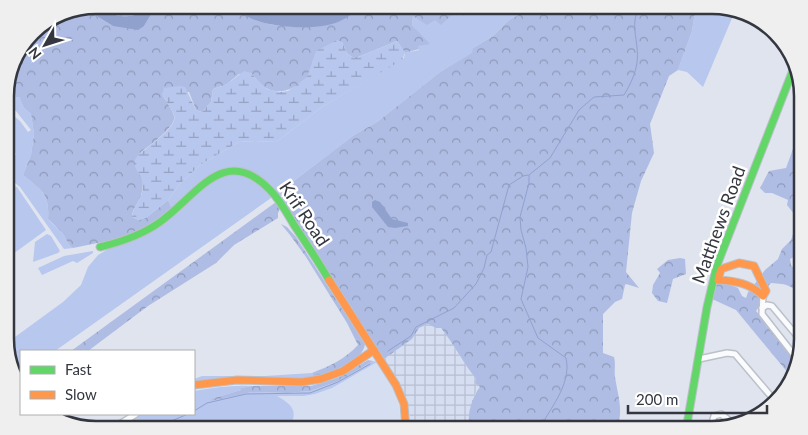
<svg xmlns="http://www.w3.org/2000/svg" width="808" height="435" font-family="Lato,sans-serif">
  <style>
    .built { fill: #d6def2 }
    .industrial { fill: url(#industrial-grid) }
    .green { fill: #b8c7ee }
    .forest { fill: url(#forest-crowns) }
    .wetland { fill: url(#wetland-marsh) }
    .water { fill: #91a1ce }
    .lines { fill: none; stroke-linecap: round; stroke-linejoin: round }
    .stream { stroke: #91a1ce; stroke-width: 1 }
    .street-casing { stroke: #bcc0c8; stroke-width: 8 }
    .fast-casing { stroke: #bcc0c8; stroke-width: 9 }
    .slow-casing { stroke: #bcc0c8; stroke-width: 9 }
    .street { stroke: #fafbfd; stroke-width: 5 }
    .fast { stroke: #63d668; stroke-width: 7 }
    .slow { stroke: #ff974d; stroke-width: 7 }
    .labels { text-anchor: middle; stroke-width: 5; stroke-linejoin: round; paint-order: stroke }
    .street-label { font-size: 18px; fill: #34373f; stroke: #fff }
    .rim { fill: none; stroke: #34373f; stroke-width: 2.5 }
  </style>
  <defs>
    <pattern id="industrial-grid" width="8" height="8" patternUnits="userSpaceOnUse" patternTransform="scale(1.25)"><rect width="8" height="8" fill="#d6def2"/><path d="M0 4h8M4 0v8" fill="none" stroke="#b8bfd1"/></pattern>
    <pattern id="forest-crowns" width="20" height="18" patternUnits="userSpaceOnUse" patternTransform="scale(1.25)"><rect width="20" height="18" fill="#afbde4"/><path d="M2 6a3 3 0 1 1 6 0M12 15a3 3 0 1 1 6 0" fill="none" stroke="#8f9aba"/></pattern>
    <pattern id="wetland-marsh" width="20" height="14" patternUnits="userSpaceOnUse" patternTransform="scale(1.25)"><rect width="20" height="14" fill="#b8c7ee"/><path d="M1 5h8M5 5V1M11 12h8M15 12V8" fill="none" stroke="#96a2c2"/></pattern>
  </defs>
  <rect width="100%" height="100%" fill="#dfe4ef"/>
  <!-- built -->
  <polygon class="built" points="377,362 394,391 399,407 401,430 289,430 293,423 275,396 304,396 315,394 332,388"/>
  <!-- industrial -->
  <polygon class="industrial" points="428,324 441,328 448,337 469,370 476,379 480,387 475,394 468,423 471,430 408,430 410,419 408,404 398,380 384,359 412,339 419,328"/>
  <!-- green -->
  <g class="green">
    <polygon points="471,5 528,5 528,10 509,20 493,36 473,48 473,53 440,72 377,122 354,135 282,190 283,195 278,198 264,180 255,173 242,169 215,172 172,209 168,200 180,184 200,165 239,142 254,141 276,142 322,107 404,58 405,53 419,50 417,46 419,33 412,25 413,16 435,20 453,14 464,16"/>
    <polygon points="696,5 713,5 735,11 703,87 687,72 678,70 692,31"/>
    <path d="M19,97L24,108L31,114L34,134L31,155L23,175C41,190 50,193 48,219C52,224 61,231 63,234C67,240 67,244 73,248L64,249L20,187L6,176L7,162L16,154L10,147L6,150V109L20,121L28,132L31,130L16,111L6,104V100Z"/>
    <path d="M234,174C248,177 266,183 271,198L55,351H21V376L17,380L6,352V338L13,335L15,337L63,302L81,285L88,267L98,255L110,248L148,233L178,213L210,181L219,176Z"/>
    <polygon points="11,185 17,187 46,230 6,259 6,187"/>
    <polygon points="47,234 51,236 60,251 58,253 33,262 35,242"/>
    <polygon points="93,251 93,253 77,263 73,261 42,275 38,268 64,256"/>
    <path d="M373,361L377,362L332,388L315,394L304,396H277C294,406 298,411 289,430H117L142,414H194V391C213,388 232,385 251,386L241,388V390L214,398L252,392L288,393L310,391L339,381Z"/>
    <polygon points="312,373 314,378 194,384 194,379 202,376 265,376"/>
  </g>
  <!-- forest -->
  <g class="forest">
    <path d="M99,5H145L144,11C128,20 113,17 99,5Z"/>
    <path d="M157,5H238L246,15L257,21L273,25L298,27L349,16L364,5H471L464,16L453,14L441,25L435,20L427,25L413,16L412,25L430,44L418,46L419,49L405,53L397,41L358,57H352L347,53L342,42L313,60C312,66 311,73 307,78C296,88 282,95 268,89C261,86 256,78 251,73L239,74L227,84L213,89L211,102L202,112L196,110L189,92L162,94C166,101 172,109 174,116C177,127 147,147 139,154C141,168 146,185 140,198C137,205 132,210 132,217L139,220L147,217L168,200L172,209L145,227L122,238L73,248C67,244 67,240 63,234C61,231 52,223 48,219C50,193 41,190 23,175L31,155L34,134L31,114L24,108L19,97L6,100V84L30,39L39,38L36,28L85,9L113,26H144Z"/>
    <path d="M528,5H676L684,15L688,6L696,5L692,31L678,70L669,76L650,124L654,153L641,181L632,213L626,272L639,288L626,284L625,285L622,299L615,302L603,314V353L614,357C616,364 614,371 615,377C618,396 623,408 618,426L625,428V430H471C465,418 472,397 480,387L475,383L476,379C463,363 454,344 441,328H436L428,324L419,328L412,339L384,359L282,199V190L354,135L377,122L440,72L472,53L473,48L493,36L509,20L528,10Z"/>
    <path d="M803,130V258L800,261L794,257L790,259L791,265L803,279V299C792,285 788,284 771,283L763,292L754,285L765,270L778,259L782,249L791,240L798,219L787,205L788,200L772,193H765L760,188L769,171L786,168L797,138Z"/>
    <polygon points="276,202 280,209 278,213 278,218 234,245 216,263 148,306 88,351 71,351"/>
    <path d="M281,224L287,227L296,237L365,344C363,362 329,373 314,378L312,373C330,366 345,359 358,345L347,323L306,257L290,235Z"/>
    <polygon points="680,258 685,259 686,274 673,279 667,303 658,301 652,293 653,285 660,273 657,269 668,260"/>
    <polygon points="715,282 726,283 738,288 742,296 746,298 748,292 752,289 760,296 761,304 756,311 764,320 767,327 771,327 798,362 793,379 736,310 712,299"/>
    <polygon points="368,360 373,361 339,381 310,391 288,393 252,392 210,401 214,398 241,390 241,388 251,386 311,386 340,377"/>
  </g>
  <!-- wetland -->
  <g class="wetland">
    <path d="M257,5H334C312,14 278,20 257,5Z"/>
    <path d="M337,40L342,42L347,53L352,57H358L397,41L405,53L402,60L322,107L276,142L253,141L239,142L200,165L180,184L168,200L147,217L139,220L132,217C133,206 144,197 143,185C143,175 132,169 135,160C137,155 142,152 146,149C154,142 178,126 174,115C171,108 166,101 162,94L164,88L180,86L185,87L196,110L202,112L211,102L213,89L227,84L244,71L251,73L263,86L267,89L280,92L288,91L307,77L316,51Z"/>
  </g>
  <!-- water -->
  <g class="water">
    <path d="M95,5C101,6 101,8 106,11C119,18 132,18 144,11L145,5H157L144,26L138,30L113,26L85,9Z"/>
    <path d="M238,5H257L261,8L286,14H299L321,10L334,5H364C356,11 348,18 338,22C317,31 268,28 248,17C243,14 241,9 238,5Z"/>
    <polygon points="375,200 380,202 392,219 408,223 408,226 395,228 388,227 372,207 372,202"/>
  </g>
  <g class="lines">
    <!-- stream -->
    <g class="stream">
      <polyline points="388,351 411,336 416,327 454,308 476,284 484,268 487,255 491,252 509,185 523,176 528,175"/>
      <polyline points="194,411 207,403 246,394 310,393 338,382 370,364"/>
      <polyline points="150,430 188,414"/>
      <path d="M549,430L545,419C556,401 571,380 566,358L538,338L521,299L528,267L526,248L521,230L520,217L529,183V175L550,158L579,110L594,97L624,95C630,85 636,73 637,62C640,42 627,21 642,5"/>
    </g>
    <!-- street casing -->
    <g class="street-casing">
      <g id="street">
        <polyline points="763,296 762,314 798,360"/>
        <polyline points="762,308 767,305 772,306 803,343"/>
        <polyline points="699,359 727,353 735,354 775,401"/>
        <polyline points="110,430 136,414"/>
        <polyline points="713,430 712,423 714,416 721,414 735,425"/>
      </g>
    </g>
    <!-- fast casing -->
    <g class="fast-casing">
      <g id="fast">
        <path d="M100,247C121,242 142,235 160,222C196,197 224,142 270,190C280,200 287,213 294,225C306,243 318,261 329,280"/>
        <polyline points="686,430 707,307 717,265 795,65"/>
      </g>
    </g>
    <!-- slow casing -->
    <g class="slow-casing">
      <g id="slow">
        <path d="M739,263L754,266L766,291L763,296C750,283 735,281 718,280L721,269Z"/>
        <polyline points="329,280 396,385 404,404 406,430"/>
        <polyline points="194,385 237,380 302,382 321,379 343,371 374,350"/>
      </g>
    </g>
    <!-- street -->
    <use href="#street" class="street"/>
    <!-- fast -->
    <use href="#fast" class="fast"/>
    <!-- slow -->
    <use href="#slow" class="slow"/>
  </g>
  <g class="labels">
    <!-- street labels -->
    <g class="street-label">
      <text transform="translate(304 214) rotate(56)" y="6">Krif Road</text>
      <text transform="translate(719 225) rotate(-70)" y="6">Matthews Road</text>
    </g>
  </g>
  <!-- crop -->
  <path d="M0 0H808V435H0ZM96 14H712A82 82 0 0 1 794 96V339A82 82 0 0 1 712 421H96A82 82 0 0 1 14 339V96A82 82 0 0 1 96 14Z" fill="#efeff0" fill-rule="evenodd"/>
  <path class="rim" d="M96 14H712A82 82 0 0 1 794 96V339A82 82 0 0 1 712 421H96A82 82 0 0 1 14 339V96A82 82 0 0 1 96 14Z"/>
  <!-- legend -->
  <rect x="20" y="350" width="175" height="65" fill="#ffffff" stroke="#aeafb2"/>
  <rect x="30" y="366" width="25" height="8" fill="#63d668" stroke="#aeafb2"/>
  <text x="65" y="375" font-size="15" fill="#34373f">Fast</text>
  <rect x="30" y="391" width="25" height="8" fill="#ff974d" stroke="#aeafb2"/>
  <text x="65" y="400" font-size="15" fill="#34373f">Slow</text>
  <!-- north arrow -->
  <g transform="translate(45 45) rotate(231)" stroke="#ffffff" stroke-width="4" paint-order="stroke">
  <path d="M0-4L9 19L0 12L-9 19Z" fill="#34373f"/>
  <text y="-8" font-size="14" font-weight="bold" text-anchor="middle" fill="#34373f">N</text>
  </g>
  <!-- scale -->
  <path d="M628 405v8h139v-8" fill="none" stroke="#34373f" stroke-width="2.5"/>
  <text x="636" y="405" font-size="15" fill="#34373f" stroke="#ffffff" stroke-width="4" paint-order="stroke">200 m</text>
</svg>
